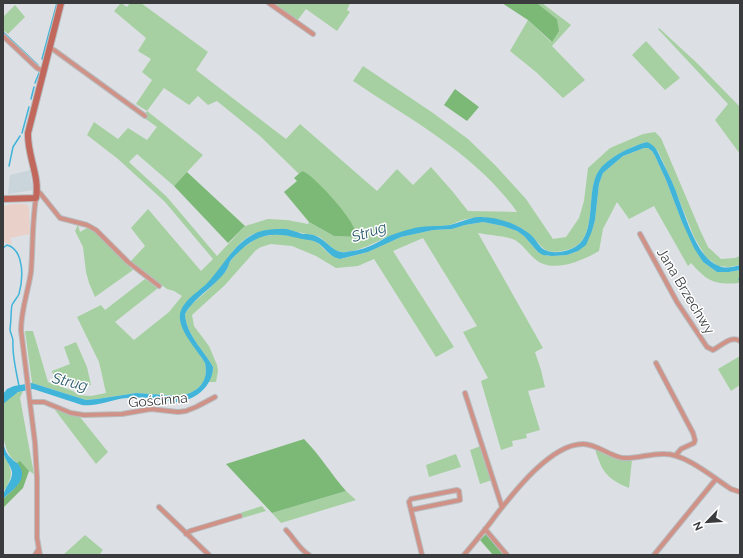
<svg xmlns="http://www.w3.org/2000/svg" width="743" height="558" font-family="Raleway,sans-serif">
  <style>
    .built { fill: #c9d4db }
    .education { fill: #e9d0c8 }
    .green { fill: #a6d0a1; fill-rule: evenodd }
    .forest { fill: #7cb976 }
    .water { fill: #40b4d9 }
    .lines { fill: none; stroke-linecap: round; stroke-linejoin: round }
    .stream { stroke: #40b4d9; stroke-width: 1.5 }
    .street-casing { stroke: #b8bcbf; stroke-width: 6 }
    .secondary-casing { stroke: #b8bcbf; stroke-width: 8 }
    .street { stroke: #d09187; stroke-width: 4 }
    .secondary { stroke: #c2675c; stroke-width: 6 }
    .labels { text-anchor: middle; stroke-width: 3; stroke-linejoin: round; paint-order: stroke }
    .street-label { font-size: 14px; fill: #393b3c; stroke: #fff }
    .water-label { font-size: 15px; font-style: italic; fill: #2b5a6a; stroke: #fff }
  </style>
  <rect width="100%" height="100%" fill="#dce0e4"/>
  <!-- built -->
  <polygon class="built" points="31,170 30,173 33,190 8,194 10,175"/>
  <!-- education -->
  <polygon class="education" points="12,204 26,204 29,207 30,234 10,238 12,245 3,242 3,206"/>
  <!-- green -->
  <g class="green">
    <path d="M121,3L127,7L130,3H141L208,52L196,70L286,139L300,124L377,191L397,169L413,185L431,167L453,192L468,211L517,212C476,154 411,120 353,81L363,66L433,113L468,139L495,165L526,199L553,239L566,237L579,218L584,201L588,168L610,148L643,134L655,132L661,138L700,230L708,247L721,259L735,258L740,256V265L729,267L718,266L706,257L694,237L672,182L658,151L647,142C631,146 605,159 597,174C586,195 598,241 570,249C539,258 545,244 524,230C514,223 500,220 487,218C480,217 470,218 463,220C458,221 454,224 449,225C430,228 408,229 390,236C374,242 362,251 344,252C333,253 328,242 319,237C313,234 307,235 302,233C283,229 282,228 263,232C259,233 255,233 251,235C233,245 223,267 209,282C201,290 192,297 184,305L186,334L205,363C209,382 198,392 180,396L136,393L97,399L86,400L32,383L25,331H33L48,382L73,391L78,395L91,396L106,393L99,362L77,317L101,305L105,310L145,279L158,288L115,322L134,340L169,312L182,296L174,291L167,289L130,262L145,246L131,228L148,209L201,271L213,259L165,202L118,159L87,135L94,122L118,139L128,128L147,140L157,127L143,117L147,111L136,104L152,80L142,72L151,59L138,51L146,38L114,11ZM164,88L189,105L198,96L208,105L217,101L260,136L299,174L302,171C316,184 356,218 356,237L334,236L309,222L308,224L287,220L268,219L245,226L217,256L167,197L129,162L137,154L174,186L203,155L147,111Z"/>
    <polygon points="272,3 350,3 347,10 350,12 337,31 306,9 297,21"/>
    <path d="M537,3H542L571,25L552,46L585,80L563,98L536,72L510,51L528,20L551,42C558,34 558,29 557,19Z"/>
    <polygon points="15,5 25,17 8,34 3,30 3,17"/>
    <polygon points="659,28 698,64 740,107 740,154 715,120 728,104 658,29"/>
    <polygon points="646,41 680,78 665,90 632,55"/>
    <path d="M644,148H648L652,151L655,156L666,180L682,222L703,262L717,272H729L740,270V283C715,285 708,282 691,263L688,266L654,206L629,219L617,202L603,229L599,251C582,261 552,274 535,259C529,254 522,244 515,240C506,236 488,235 478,233L543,348L535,352L541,370L545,387L528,391L540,430L526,434L527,438L512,441L513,446L501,450L481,381L488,378L463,332L477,326L423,238L393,251L454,347L436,357L374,259L358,266L336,268L316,256L292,246L271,244L261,247L256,250L225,285L192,315L194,326L209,346L217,365L218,371L216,382H209L212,373L213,367C204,350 186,335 185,314L191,305L209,289L227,270L228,265L233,258L241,249L259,237L280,234L307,239L317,242L329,254L341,259L368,252L401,237L433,230L452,229L465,225L483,222L503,226L517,231L524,236L538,252L548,256L567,255L578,251L592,231L595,220L599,184L603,173L623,156Z"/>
    <polygon points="78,225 80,232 87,228 94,231 133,270 95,297 89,283 86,272 83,247 75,231"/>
    <polygon points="76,342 87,367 91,385 79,385 64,380 55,380 52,371 70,364 64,347"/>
    <polygon points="740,356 740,385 731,391 718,369"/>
    <path d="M23,391L20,398L34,474L29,471L20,462L17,463C0,451 3,424 3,404C8,398 15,392 23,391Z"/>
    <polygon points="52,406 80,417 108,452 96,464"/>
    <polygon points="481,446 492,480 480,484 470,450"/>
    <path d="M595,449C608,456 618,460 632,460L629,488C607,479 602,472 595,449Z"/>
    <path d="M3,454C13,470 14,476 3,492Z"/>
    <polygon points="456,454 461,467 429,477 426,465"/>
    <polygon points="346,491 356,500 281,523 272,513"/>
    <polygon points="262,506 266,511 193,532 191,537 184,531"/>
    <polygon points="85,535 103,550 99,555 63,555"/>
  </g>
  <!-- forest -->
  <g class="forest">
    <polygon points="502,3 537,3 557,19 559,31 552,42 528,20"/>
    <polygon points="455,89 479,107 467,121 444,105"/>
    <path d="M302,171C313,174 350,216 354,228C356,231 356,234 356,237L334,236L309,222L284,192L297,181L294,178Z"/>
    <polygon points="187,172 245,226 228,243 174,186"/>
    <path d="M304,439C320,455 331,474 346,491L272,513L226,464Z"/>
    <path d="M20,461L29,471L23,488L3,508V499C13,490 29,478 17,463Z"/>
    <polygon points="487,533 505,555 493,555 480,540"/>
  </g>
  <!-- water -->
  <g class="water">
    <path d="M647,142C657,146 659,155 663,163C669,175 675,187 679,200C687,220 697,258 719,266C726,269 733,267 740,265V270L729,272H717L703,262L694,248L682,222L666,180L655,156L652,151L648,148H644L623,156L603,173L599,184L595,220L592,231L586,245L578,251L567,255L552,256L543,255L538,252L524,236L517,231L503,226L483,222L465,225L452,229L433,230L401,237L368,252L340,259C327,256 325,246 316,242C310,239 303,240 298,238C269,230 252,236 232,259C229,262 229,265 227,269C225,273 220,278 217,281C206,292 192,301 185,314C186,335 204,350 213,367C213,386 195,401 176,402C172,402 166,400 161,399C150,398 139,397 127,398C112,399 98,407 82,405L33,389L18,392L3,404V394L7,389L14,386L32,383L86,400L97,399L136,393L180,396C198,392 209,382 205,363C197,349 178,331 180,314C183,299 201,291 210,280C223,265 234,245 252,235C260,230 271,229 280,229C288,228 295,232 303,234C308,234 313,234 318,237C328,242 334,254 346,252C352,251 360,250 365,248C374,245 381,240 389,236C396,233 403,231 411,229C423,225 437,227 450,225C459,223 468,218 478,217C496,216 519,224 532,236C537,241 540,248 545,250C553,254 564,252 571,249C599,239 585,193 598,172C606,158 632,146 647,142Z"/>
    <path d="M3,443C5,449 6,454 12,459C14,462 17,462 19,465C29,480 12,490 3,499C3,487 13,482 12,472C11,466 6,461 4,455C2,452 3,446 3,443Z"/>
  </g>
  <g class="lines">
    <!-- stream -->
    <g class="stream">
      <polyline points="3,32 38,65"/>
      <polyline points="42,59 57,3"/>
      <polyline points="35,83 39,73"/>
      <polyline points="31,99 34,87"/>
      <polyline points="22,133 29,107"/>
      <polyline points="9,166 13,147 20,136"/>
      <path d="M3,248L7,245C25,250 23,280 19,294C17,298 14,301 12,305C11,307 11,325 10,329C10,333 13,337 13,341C12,356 16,370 19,386"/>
      <polyline points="739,279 740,281"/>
    </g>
    <!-- street casing -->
    <g class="street-casing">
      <g id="street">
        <polyline points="269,3 313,34"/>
        <polyline points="3,36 37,68 43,71"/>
        <polyline points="49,48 54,50 145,116"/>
        <polyline points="37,193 40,193 60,218 87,225 96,230 128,262 159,286"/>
        <path d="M36,198C32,223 33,248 31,272C28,292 21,310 21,330L35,443L37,478V538L40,555"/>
        <path d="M640,234L677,302L707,347L713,350C721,346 731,335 740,341"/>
        <polyline points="656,363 693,433 695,440 694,443 681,449 676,455"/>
        <polyline points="465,393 502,507"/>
        <polyline points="30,402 44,402 71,413 84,415 122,414 151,409 178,412 186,411 196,407 215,397"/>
        <polyline points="159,507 209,555"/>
        <polyline points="411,510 409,502 411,499 457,490 459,491 460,500 411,510 422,555"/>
        <polyline points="485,529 507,555"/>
        <path d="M286,530C294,538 299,549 309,555"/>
        <polyline points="186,534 190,531 240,516"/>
        <polyline points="35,555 38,550"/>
        <path d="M464,555C475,542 486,529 496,515C514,492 551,444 583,444C597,444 609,456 623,458C637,459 651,453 665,454C686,454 714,478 731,489L740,492"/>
        <polyline points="654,555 716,479"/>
      </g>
    </g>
    <!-- secondary casing -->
    <g class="secondary-casing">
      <path id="secondary" d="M3,199L36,198C40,176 27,155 28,133L61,3"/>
    </g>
    <!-- street -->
    <use href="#street" class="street"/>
    <!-- secondary -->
    <use href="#secondary" class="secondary"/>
  </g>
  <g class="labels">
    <!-- street labels -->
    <g class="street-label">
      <text transform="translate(686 291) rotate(59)" y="5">Jana Brzechwy</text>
      <text transform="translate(158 400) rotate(-5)" y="5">Gościnna</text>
    </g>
    <!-- water labels -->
    <g class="water-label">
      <text transform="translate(369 232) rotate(-18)" y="5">Strug</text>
      <text transform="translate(70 382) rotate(14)" y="5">Strug</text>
    </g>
  </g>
  <!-- border -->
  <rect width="743" height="558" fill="none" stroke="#393b3c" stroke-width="8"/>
  <!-- north arrow -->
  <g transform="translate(707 522) rotate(245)" stroke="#ffffff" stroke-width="3" paint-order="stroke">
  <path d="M0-3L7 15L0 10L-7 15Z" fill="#393b3c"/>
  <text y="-6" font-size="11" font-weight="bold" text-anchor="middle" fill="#393b3c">N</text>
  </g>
</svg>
